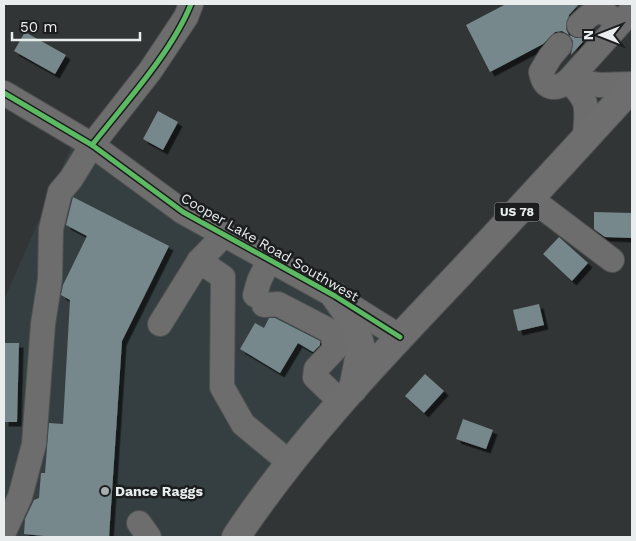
<svg xmlns="http://www.w3.org/2000/svg" width="636" height="541" font-family="'Work Sans',sans-serif">
  <style>
    .built { fill: #353f42 }
    .building { fill: #77888d; filter: url(#shadow) }
    .lines { fill: none; stroke-linecap: round; stroke-linejoin: round }
    .minor-casing { stroke: #505252; stroke-width: 26 }
    .major-casing { stroke: #505252; stroke-width: 30 }
    .minor { stroke: #6e6d6d; stroke-width: 24 }
    .major { stroke: #6e6e6e; stroke-width: 28 }
    .cycleway-casing { stroke: #1b1d1e; stroke-width: 8 }
    .cycleway { stroke: #5cba63; stroke-width: 5 }
    .poi-dot { fill: #a9adad; stroke: #1b1d1e; stroke-width: 2 }
    .labels { text-anchor: middle; stroke-width: 5; stroke-linejoin: round; paint-order: stroke }
    .shield { fill: #1b1d1e; stroke: #abafaf; stroke-width: 1 }
    .shield-label { font-size: 12px; font-weight: bold; fill: #e9eded }
    .street-label { font-size: 14px; fill: #e9eded; stroke: #1b1d1e }
    .poi-label { font-size: 14px; font-weight: bold; fill: #e9eded; stroke: #1b1d1e; text-anchor: start }
  </style>
  <defs>
    <filter id="shadow"><feDropShadow dx="4.5" dy="4.5" stdDeviation="0" flood-color="#0009"/></filter>
  </defs>
  <rect width="100%" height="100%" fill="#323536"/>
  <!-- built -->
  <polygon class="built" points="77,133 393,342 237,537 4,537 4,300"/>
  <!-- building -->
  <g class="building">
    <polygon points="506,4 579,4 569,15 566,29 569,35 576,38 583,38 590,34 571,55 573,41 569,35 562,31 555,32 543,44 490,72 466,25"/>
    <polygon points="25,32 66,55 55,74 14,51"/>
    <polygon points="158,111 178,122 163,150 143,139"/>
    <polygon points="73,197 169,246 122,341 109,537 55,537 24,534 25,519 34,500 39,498 41,473 45,473 49,423 63,424 70,300 61,295 63,285 87,236 66,225"/>
    <polygon points="594,212 632,213 632,238 605,237 594,229"/>
    <polygon points="559,237 588,263 572,281 543,254"/>
    <polygon points="539,304 544,325 518,331 513,310"/>
    <polygon points="269,318 275,318 320,341 320,345 313,352 298,343 280,373 240,349 255,323 264,328"/>
    <polygon points="4,343 19,343 17,422 4,422"/>
    <polygon points="425,374 444,391 424,413 405,396"/>
    <polygon points="463,419 493,430 486,449 456,439"/>
  </g>
  <g class="lines">
    <!-- minor casing -->
    <g class="minor-casing">
      <g id="minor">
        <path d="M579,25C596,8 602,8 618,24"/>
        <path d="M560,45L550,57L541,72C544,89 555,91 568,81L632,10"/>
        <polyline points="568,81 600,85 632,84"/>
        <path d="M568,81C592,103 586,109 585,139"/>
        <polyline points="4,93 92,145 183,212 335,296 400,337"/>
        <polyline points="530,198 612,260"/>
        <polyline points="199,261 223,277 222,387 243,424 290,463"/>
        <polyline points="255,295 259,281 269,260"/>
        <polyline points="264,305 278,304 332,332 335,349 316,369 315,377 342,403"/>
        <polyline points="160,324 199,261 224,235"/>
        <polyline points="139,523 149,537"/>
        <polyline points="4,532 20,497 34,444 43,324 50,279 51,229 60,192 71,179 92,145 150,71 186,17 191,4"/>
      </g>
    </g>
    <!-- major casing -->
    <g class="major-casing">
      <g id="major">
        <polyline points="335,296 354,323 361,348 353,389"/>
        <path d="M236,537C297,445 374,364 450,284C511,219 572,153 632,87"/>
      </g>
    </g>
    <!-- minor -->
    <use href="#minor" class="minor"/>
    <!-- major -->
    <use href="#major" class="major"/>
    <!-- cycleway casing -->
    <g class="cycleway-casing">
      <g id="cycleway">
        <polyline points="4,93 92,145 183,212 335,296 400,337"/>
        <path d="M92,145C125,103 172,52 191,4"/>
      </g>
    </g>
    <!-- cycleway -->
    <use href="#cycleway" class="cycleway"/>
  </g>
  <!-- markers -->
  <circle class="poi-dot" cx="105" cy="491" r="5"/>
  <g class="labels">
    <!-- shield labels -->
    <rect class="shield" x="494.5" y="202.5" width="45" height="19" rx="4"/>
    <g class="shield-label">
      <text x="517" y="216">US 78</text>
    </g>
    <!-- street labels -->
    <g class="street-label">
      <text transform="translate(270 247) rotate(30)" y="5">Cooper Lake Road Southwest</text>
    </g>
    <!-- poi labels -->
    <g class="poi-label">
      <text x="115" y="496">Dance Raggs</text>
    </g>
  </g>
  <!-- border -->
  <rect width="636" height="541" fill="none" stroke="#e9eded" stroke-width="10"/>
  <!-- north arrow -->
  <g transform="translate(601 35) rotate(270)" stroke="#1b1d1e" stroke-width="4" paint-order="stroke">
  <path d="M0-4L9 19L0 12L-9 19Z" fill="#e9eded"/>
  <text y="-8" font-size="14" font-weight="bold" text-anchor="middle" fill="#e9eded">N</text>
  </g>
  <!-- scale -->
  <path d="M12 32v8h128v-8" fill="none" stroke="#e9eded" stroke-width="2.5"/>
  <text x="20" y="32" font-size="15" fill="#e9eded" stroke="#1b1d1e" stroke-width="4" paint-order="stroke">50 m</text>
</svg>
